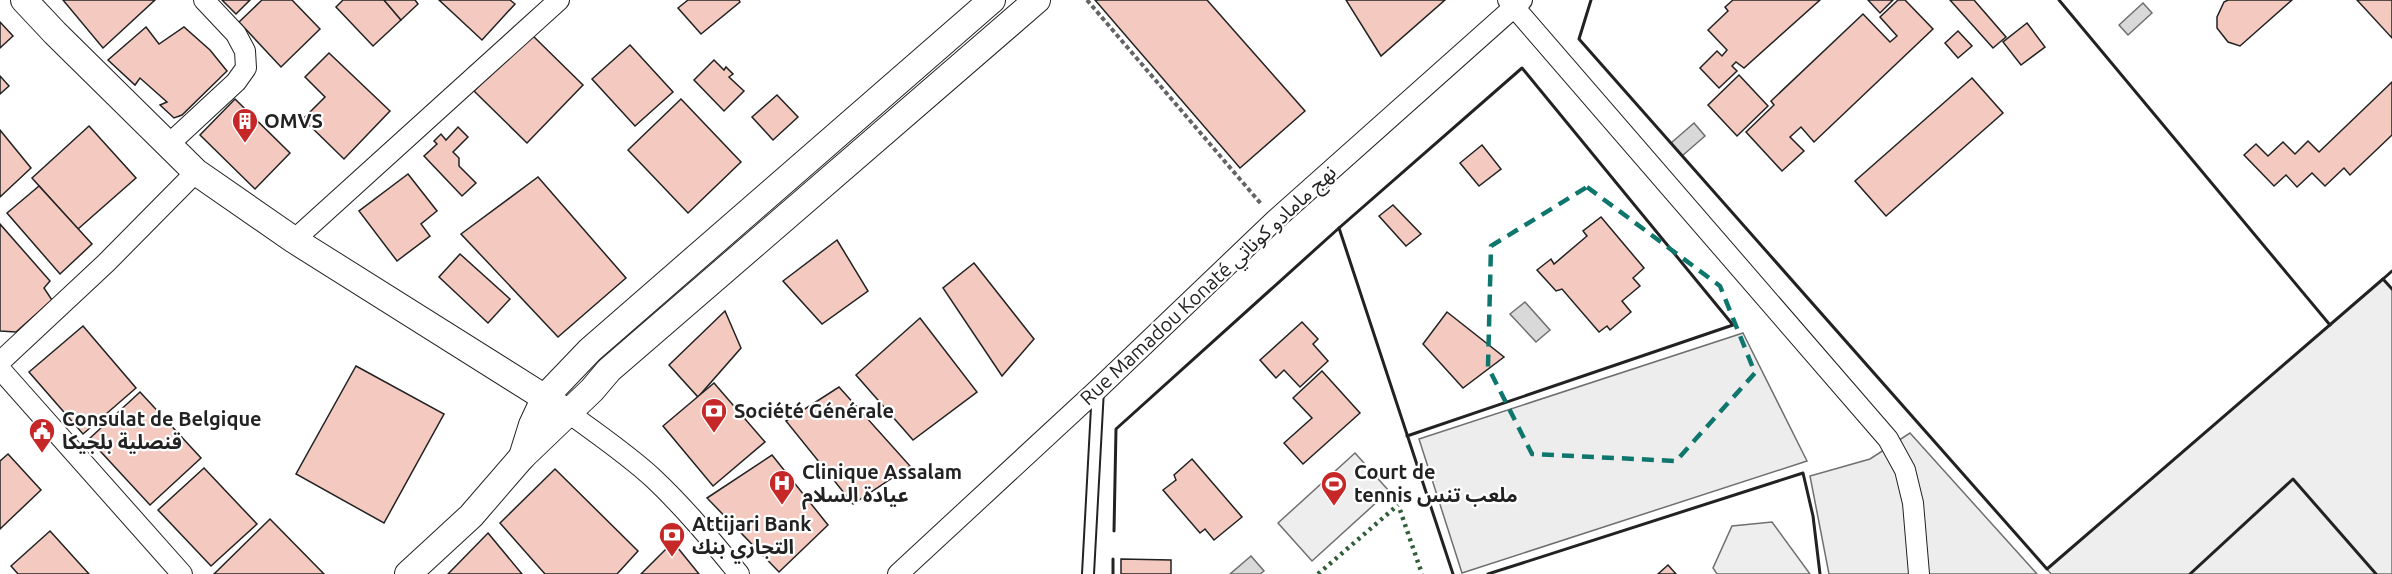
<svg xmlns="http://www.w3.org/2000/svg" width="2392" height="574" font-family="Ubuntu,'Noto Sans Arabic',sans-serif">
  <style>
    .green { fill: #eee; stroke: #6f6f6f; stroke-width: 1.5 }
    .parking { fill: #ededed; stroke: #6f6f6f; stroke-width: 1.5 }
    .water { fill: #d9d9d9; stroke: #6f6f6f; stroke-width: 1.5 }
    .building { fill: #f3c9c0; stroke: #222; stroke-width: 1.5 }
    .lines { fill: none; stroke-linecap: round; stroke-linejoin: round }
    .service-casing { stroke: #222; stroke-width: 14 }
    .minor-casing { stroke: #222; stroke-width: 22 }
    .tertiary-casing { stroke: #222; stroke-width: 28 }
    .path { stroke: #646464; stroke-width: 4; stroke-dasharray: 4.5 3; stroke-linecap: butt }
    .service { stroke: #fff; stroke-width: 10 }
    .minor { stroke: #fff; stroke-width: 20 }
    .tertiary { stroke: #fff; stroke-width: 26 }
    .hedge { stroke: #2f5e38; stroke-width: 4.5; stroke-dasharray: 3 4.5; stroke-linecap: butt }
    .wall { stroke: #222; stroke-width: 3 }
    .marked { fill: none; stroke: #0f766e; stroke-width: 4.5; stroke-dasharray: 12 8; stroke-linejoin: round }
    .labels { text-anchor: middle; stroke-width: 4.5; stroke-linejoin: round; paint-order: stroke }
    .poi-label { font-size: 20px; font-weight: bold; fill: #222; stroke: #fff; text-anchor: start }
    .street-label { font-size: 20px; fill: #222; stroke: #fff }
  </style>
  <rect width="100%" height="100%" fill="#fff"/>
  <!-- green -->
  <g class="green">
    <polygon points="2383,279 2392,289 2392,574 2051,574 2047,569"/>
    <polygon points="1355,453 1389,491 1312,561 1278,523"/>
    <polygon points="1772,522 1810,574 1717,574 1713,568 1732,526"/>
  </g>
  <!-- parking -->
  <g class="parking">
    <polygon points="1743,333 1807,461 1462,573 1419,439"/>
    <polygon points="1910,433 2037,574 1829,574 1810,476 1870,459"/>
  </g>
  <!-- water -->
  <g class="water">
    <polygon points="2143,3 2152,13 2128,35 2119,25"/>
    <polygon points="1694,123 1705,136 1682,156 1671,143"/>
    <polygon points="1525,302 1550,330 1536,342 1510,314"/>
    <polygon points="1251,556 1264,571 1260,574 1230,574"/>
  </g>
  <!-- building -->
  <g class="building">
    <polygon points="63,0 155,0 103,48"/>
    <polygon points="222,0 250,0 236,14"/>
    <polygon points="262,0 292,0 320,29 281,67 239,22"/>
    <polygon points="343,0 384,0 401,20 373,46 336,7"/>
    <polygon points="384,0 415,0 418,4 401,20"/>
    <polygon points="439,0 510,0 515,4 482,40"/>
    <polygon points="688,0 739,0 740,2 701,34 678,8"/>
    <polygon points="1095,0 1207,0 1305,111 1240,168"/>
    <polygon points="1346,0 1445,0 1381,56"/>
    <polygon points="1733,0 1820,0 1744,68 1736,62 1732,66 1737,71 1719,88 1700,68 1717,51 1722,56 1727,50 1708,30 1728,11 1725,7"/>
    <polygon points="1868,0 1893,0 1880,13"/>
    <polygon points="1898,0 1905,0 1933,29 1814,142 1801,127 1790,137 1804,151 1782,171 1746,132 1774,105 1771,101 1863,14 1890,42 1897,36 1880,17"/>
    <polygon points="1950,0 1974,0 2006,37 1993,48"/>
    <polygon points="2228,0 2292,0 2240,46 2228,42 2217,28 2217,17 2224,2"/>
    <polygon points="2357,0 2392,0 2392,38"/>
    <polygon points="0,22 13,36 0,48"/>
    <polygon points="2027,23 2045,47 2021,65 2003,42"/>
    <polygon points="146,27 159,44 184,27 210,50 227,71 182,115 174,118 160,105 167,102 140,78 135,85 108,60"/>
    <polygon points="1958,31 1972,46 1958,58 1945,43"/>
    <polygon points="530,33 583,85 527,143 474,91"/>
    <polygon points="630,45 673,92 635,126 592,79"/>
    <polygon points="329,53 390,111 344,159 303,119 325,97 305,77"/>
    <polygon points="714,60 724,70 726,67 733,74 729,77 744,91 724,111 694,80"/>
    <polygon points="1739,75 1768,106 1737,136 1708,105"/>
    <polygon points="0,76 9,86 0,94"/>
    <polygon points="1972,78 2003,113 1886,216 1855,181"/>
    <polygon points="2392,82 2392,135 2350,175 2344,168 2325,186 2312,173 2297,187 2286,175 2274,186 2244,155 2256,144 2268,156 2283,142 2295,154 2308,141 2319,152"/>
    <polygon points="777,95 798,117 773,140 752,117"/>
    <polygon points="235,99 290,153 255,189 200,135"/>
    <polygon points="681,99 741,162 688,213 628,150"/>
    <polygon points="89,126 136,178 78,229 32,178"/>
    <polygon points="458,127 468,137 453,152 459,158 459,166 476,183 462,196 424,156 437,144 434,141 441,134 446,140"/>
    <polygon points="0,130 31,168 0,197"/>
    <polygon points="1482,145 1501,169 1479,186 1460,163"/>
    <polygon points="408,174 437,211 421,224 430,236 397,261 359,211"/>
    <polygon points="538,177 626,278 558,337 461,234"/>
    <polygon points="39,186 92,244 60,274 7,213"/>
    <polygon points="1393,205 1421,234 1406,246 1379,216"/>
    <polygon points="1601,217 1644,268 1633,278 1640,286 1622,301 1631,312 1610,330 1607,326 1599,332 1562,289 1556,291 1537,270 1551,259 1554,264 1587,236 1583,231"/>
    <polygon points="0,224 50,281 44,288 52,300 16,332 0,331"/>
    <polygon points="837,240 868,291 822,324 783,281"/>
    <polygon points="460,254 510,299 488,323 439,277"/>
    <polygon points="974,263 1034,339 1002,376 943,288"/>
    <polygon points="725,311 741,348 698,397 669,365"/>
    <polygon points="1447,312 1504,357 1463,388 1423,344"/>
    <polygon points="920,318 977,392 913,440 856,375"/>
    <polygon points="1302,322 1318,339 1313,344 1328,361 1300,387 1284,370 1276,378 1260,360"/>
    <polygon points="83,326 136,388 83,434 29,372"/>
    <polygon points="356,366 444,414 384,523 296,474"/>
    <polygon points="1322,371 1360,413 1303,464 1284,443 1312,418 1293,398"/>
    <polygon points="714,383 765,442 713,486 663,426"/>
    <polygon points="839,387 910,466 853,504 786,421"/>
    <polygon points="140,392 201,458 150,505 89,439"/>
    <polygon points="8,454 41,490 0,529 0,461"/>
    <polygon points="772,455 828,525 779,572 707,498"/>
    <polygon points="1192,459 1242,517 1214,540 1205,529 1200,533 1163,490 1176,480 1174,475"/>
    <polygon points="204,468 257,524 211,566 158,510"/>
    <polygon points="555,469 638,551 617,574 545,574 500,523"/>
    <polygon points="270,519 324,574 214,574"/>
    <polygon points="50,531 89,574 18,574 11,566"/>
    <polygon points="488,533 522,574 448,574"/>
    <polygon points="673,542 699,574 641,574"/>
    <polygon points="1121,559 1171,560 1171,574 1121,574"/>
    <polygon points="1668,565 1676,574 1658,574"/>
  </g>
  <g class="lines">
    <!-- service casing -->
    <g class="service-casing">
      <polyline id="service" points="1088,574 1098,389"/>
    </g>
    <!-- minor casing -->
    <g class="minor-casing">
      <g id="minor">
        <polyline points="1508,0 1888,439 1905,470 1913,503 1919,574"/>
        <polyline points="168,145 236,82 246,68 245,51 236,34 204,0"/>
        <polyline points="294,240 559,0"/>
        <polyline points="0,362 106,263 196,172"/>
        <polyline points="0,369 182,574"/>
        <path d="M569,413C597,434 627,454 653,478C684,507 712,541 739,574"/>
        <polyline points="898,574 1098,389 1275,220 1522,0"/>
      </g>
    </g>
    <!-- tertiary casing -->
    <g class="tertiary-casing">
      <g id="tertiary">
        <polyline points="24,0 55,33 196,172 294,240 569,413"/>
        <polyline points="522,457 532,425 545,397 590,350 992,0"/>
        <polyline points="408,574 471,516 522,457 592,390 609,370 1037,0"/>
      </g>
    </g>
    <!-- path -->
    <polyline class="path" points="1087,0 1262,205"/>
    <!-- service -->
    <use href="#service" class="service"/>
    <!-- minor -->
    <use href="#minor" class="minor"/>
    <!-- tertiary -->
    <use href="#tertiary" class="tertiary"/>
    <!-- hedge -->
    <g class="hedge">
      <polyline points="1400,510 1422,574"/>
      <polyline points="1318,574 1398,505"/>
    </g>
    <!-- wall -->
    <g class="wall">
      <polyline points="1591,0 1579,39 2047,569 2383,279 2392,289"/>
      <polyline points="2059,0 2330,325"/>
      <polyline points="1339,228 1453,574"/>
      <polyline points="2383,279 2392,271"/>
      <polyline points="1114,531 1116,429 1339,228 1522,68 1733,325 1407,436"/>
      <polyline points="1113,574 1113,559"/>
      <polyline points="1488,574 1803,473 1813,516 1820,574"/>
      <polyline points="2190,574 2293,479 2376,574"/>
    </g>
  </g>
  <!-- marked area -->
  <path class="marked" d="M1587,187L1720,286L1755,373L1676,461L1532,454L1488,367L1491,246Z"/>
  <!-- icons -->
  <defs>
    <g id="building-pin" transform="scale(1.35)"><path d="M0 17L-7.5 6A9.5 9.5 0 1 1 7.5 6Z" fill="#c62828" stroke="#fff"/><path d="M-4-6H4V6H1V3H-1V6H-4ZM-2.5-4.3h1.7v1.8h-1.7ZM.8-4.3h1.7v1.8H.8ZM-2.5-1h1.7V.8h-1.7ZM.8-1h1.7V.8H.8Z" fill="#fff"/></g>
    <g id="bank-pin" transform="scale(1.35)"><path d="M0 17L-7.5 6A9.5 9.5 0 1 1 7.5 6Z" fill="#c62828" stroke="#fff"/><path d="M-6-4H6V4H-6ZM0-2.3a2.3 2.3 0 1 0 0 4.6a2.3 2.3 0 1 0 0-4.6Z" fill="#fff"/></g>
    <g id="civic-pin" transform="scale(1.35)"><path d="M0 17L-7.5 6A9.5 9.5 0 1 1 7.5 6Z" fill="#c62828" stroke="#fff"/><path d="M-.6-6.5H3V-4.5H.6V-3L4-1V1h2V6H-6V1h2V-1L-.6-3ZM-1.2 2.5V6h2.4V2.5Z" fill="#fff"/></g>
    <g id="hospital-pin" transform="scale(1.35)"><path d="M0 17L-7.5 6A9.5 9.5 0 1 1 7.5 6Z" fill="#c62828" stroke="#fff"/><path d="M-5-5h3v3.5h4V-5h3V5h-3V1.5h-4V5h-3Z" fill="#fff"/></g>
    <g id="stadium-pin" transform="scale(1.35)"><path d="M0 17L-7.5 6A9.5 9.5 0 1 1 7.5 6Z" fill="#c62828" stroke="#fff"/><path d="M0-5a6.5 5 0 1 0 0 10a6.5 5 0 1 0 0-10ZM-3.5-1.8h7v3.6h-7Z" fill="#fff"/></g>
  </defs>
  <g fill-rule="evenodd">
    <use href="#building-pin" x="245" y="121"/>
    <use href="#bank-pin" x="714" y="411"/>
    <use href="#civic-pin" x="42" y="431"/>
    <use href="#hospital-pin" x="782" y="483"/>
    <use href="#stadium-pin" x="1334" y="484"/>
    <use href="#bank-pin" x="672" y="535"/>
  </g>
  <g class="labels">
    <!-- poi labels -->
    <g class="poi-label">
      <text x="264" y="128">OMVS</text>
      <text x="734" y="418">Société Générale</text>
      <text x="62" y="426">Consulat de Belgique<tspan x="62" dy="23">قنصلية بلجيكا</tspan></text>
      <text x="802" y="479">Clinique Assalam<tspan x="802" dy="23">عيادة السلام</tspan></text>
      <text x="1354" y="479">Court de<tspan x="1354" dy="23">tennis ملعب تنس</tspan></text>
      <text x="692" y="531">Attijari Bank<tspan x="692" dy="23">التجاري بنك</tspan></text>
    </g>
    <!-- street labels -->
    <g class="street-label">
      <text transform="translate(1208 285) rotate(-43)" y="7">Rue Mamadou Konaté نهج مامادو كوناتي</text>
    </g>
  </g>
</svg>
